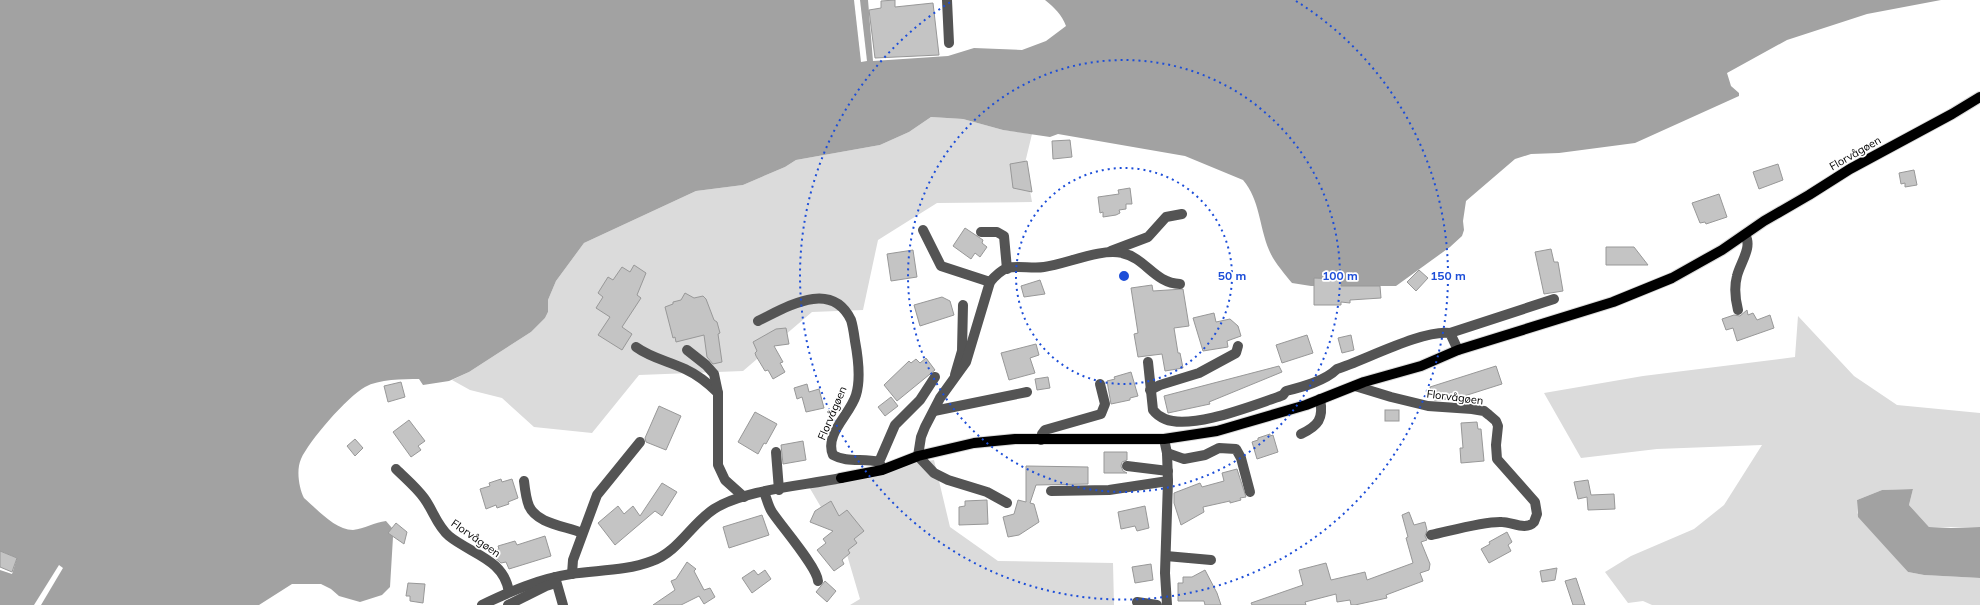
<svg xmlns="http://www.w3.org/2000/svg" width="1980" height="605" font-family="Mulish,sans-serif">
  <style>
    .green { fill: #dbdbdb }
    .water { fill: #a2a2a2 }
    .pier { fill: #fff }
    .building { fill: #c4c4c4; stroke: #989898 }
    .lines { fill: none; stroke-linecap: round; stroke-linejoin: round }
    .major-casing { stroke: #dbdbdb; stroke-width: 12 }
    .minor { stroke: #545454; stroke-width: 10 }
    .major { stroke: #000; stroke-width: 10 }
    .ring { fill: none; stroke: #1d4ed8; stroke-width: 2; stroke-dasharray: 2 4 }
    .labels { text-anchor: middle; stroke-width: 3.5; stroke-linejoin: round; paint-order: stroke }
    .street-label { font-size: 11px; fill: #000; stroke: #fff }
    .centre { fill: #1d4ed8; stroke: #fff; stroke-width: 2 }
    .ring-label { font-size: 12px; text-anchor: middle; font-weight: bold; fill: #1d4ed8; stroke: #fff; stroke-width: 3.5; stroke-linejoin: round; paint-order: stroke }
  </style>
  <rect width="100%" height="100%" fill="#fff"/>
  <!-- green -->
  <g class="green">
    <polygon points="931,117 963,119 1003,130 1032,134 1025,163 1032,202 937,203 878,240 863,310 812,312 743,371 639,375 592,433 534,427 502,398 470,390 452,380 469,372 531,332 545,318 548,312 548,300 556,281 584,243 696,191 743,185 785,167 796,160 880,145 909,132"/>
    <polygon points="1798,316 1854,376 1897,405 1980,413 1980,527 1929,527 1909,505 1913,489 1882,490 1857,500 1857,513 1908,572 1924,575 1980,578 1980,605 1652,605 1643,601 1628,603 1605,572 1631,556 1694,529 1724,505 1762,445 1657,449 1581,458 1544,393 1643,376 1795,357"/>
    <polygon points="934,460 950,527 998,561 1113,563 1114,605 850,605 860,599 845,548 805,480"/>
  </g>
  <!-- water -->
  <g class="water">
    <path d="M0,0H868L873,61L948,56L974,48L1022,50L1046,41L1066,26C1062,15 1054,7 1045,0H1941L1867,14L1787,40L1727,73L1731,86L1739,93V96L1635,143L1559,153L1531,154L1515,159L1466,201L1463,221L1464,230L1462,236L1450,247L1396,286H1311L1292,283C1284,273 1274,262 1269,250C1259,226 1260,200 1243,180L1185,156L1058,134L1050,137L1003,130L963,119L931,117L909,132L880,145L796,160L785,167L743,185L696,191L584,243L556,281L548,300V312L545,318L531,332L469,372L449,381L423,385L419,379C403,379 379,379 365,387C347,397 309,441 301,459C296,470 299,488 304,498C317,509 335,530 353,530C364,529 375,522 386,521L392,528L393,537L390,587L382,595L360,602L339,596L331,589L321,584H292L259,605H0V570L12,574L17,558L0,551Z"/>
    <polygon points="1913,489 1909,505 1929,527 1951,528 1980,527 1980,578 1924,575 1908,572 1858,517 1857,500 1882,490"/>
  </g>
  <!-- pier -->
  <g class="pier">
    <polygon points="854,0 860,0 867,61 861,62"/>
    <polygon points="59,565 63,568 41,605 34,605"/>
  </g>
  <!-- building -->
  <g class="building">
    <polygon points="895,0 895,7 933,3 939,55 875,58 869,10 881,8 881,1"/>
    <polygon points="1070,140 1072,157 1053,159 1052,141"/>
    <polygon points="1027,161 1032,192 1013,188 1010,164"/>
    <polygon points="1778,164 1783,180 1759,189 1753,172"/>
    <polygon points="1914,170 1917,185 1905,187 1905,183 1901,184 1899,173"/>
    <polygon points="1130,188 1132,204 1126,204 1126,209 1119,210 1120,213 1116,215 1103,217 1103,212 1100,213 1098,197 1119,194 1118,190"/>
    <polygon points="1719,194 1727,217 1706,224 1705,222 1700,223 1692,203"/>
    <polygon points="965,228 983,240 982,243 987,247 980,257 975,253 971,259 953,246"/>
    <polygon points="1606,247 1634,247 1648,265 1606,265"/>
    <polygon points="1551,249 1554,262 1558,262 1563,291 1544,294 1535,252"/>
    <polygon points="913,250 917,277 891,281 887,254"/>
    <polygon points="634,265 646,273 637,295 641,298 622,327 632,334 622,350 598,335 610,317 596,308 603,297 598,293 608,277 613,280 622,267 630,272"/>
    <polygon points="1419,270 1428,278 1416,291 1407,282"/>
    <polygon points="1314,278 1342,279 1341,286 1380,286 1381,298 1350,300 1350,303 1341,302 1341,305 1314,305"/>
    <polygon points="1040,280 1045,294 1024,297 1021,286"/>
    <polygon points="1152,285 1153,291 1183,289 1189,326 1174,328 1178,353 1180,353 1183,368 1165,371 1162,354 1138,357 1134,334 1138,333 1131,288"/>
    <polygon points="685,293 694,298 703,296 706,299 714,320 717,322 720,333 718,334 722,362 713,364 707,357 704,335 676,342 675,337 673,338 665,307 673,304 673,302 681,300"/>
    <polygon points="942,297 950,301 954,315 920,326 914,305"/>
    <polygon points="1747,310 1748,315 1753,313 1757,320 1770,315 1774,328 1737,341 1733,328 1726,330 1722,319 1734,315 1740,316"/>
    <polygon points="1214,313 1216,322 1230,319 1238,326 1241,336 1227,341 1228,347 1203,351 1193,318"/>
    <polygon points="786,328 789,344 774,346 783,362 780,363 785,372 773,379 768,370 765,371 756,356 755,353 757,351 753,342 776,329"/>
    <polygon points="1307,335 1313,353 1282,363 1276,345"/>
    <polygon points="1351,335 1354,350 1342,353 1338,338"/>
    <polygon points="1036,344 1039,355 1030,358 1035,373 1009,380 1001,353"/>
    <polygon points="926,358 935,370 897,401 884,385 909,361 911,363 916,359 920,363"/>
    <polygon points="1279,366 1282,372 1209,402 1210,404 1168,413 1164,396"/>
    <polygon points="1496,366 1502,384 1461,397 1461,395 1442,400 1434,400 1430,387"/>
    <polygon points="1131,372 1138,396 1130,398 1130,400 1111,404 1107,381 1115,379 1114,377"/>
    <polygon points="1048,377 1050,388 1037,390 1035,379"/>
    <polygon points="401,382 405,397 388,402 384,386"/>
    <polygon points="807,384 809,392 819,389 824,408 806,412 802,397 797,399 794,388"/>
    <polygon points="891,397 898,406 885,416 878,407"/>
    <polygon points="659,406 681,416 666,450 646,442 645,438"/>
    <rect x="1385" y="410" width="14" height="11"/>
    <polygon points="755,412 777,424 766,444 764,443 758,454 738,442"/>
    <polygon points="409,420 425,441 418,446 421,450 411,457 393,432"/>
    <polygon points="1477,422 1478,429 1481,429 1484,461 1461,463 1460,448 1463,448 1461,423"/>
    <polygon points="1270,434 1270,436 1273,435 1278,452 1257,459 1252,442 1258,440 1258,438"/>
    <polygon points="355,439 363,448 355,456 347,446"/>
    <polygon points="803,441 806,460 783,464 781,445"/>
    <polygon points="1104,452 1127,452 1127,460 1122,462 1121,466 1123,471 1127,473 1104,473"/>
    <polygon points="1026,466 1088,467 1088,484 1036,485 1030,503 1034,504 1039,522 1019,535 1008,537 1003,517 1014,514 1018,500 1026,502"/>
    <polygon points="1237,469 1246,497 1240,498 1241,500 1230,503 1230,501 1203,507 1204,512 1181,525 1174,503 1174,493 1200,483 1202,487 1224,481 1222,473"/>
    <polygon points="501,479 502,482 512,479 518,498 508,502 509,504 497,508 496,505 486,509 480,489 490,486 489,483"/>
    <polygon points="1588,480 1591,495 1614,494 1615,509 1588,510 1587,497 1578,499 1574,482"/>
    <polygon points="662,483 677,492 662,516 655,511 615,545 598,523 618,506 624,514 633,506 640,516"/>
    <polygon points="987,500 988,524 959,525 959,507 965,506 965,501"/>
    <polygon points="831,501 839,516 847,510 864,531 854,539 857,543 848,550 850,553 842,560 844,564 834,571 817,550 826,543 823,539 833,531 810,522 815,511"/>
    <polygon points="1145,506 1149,528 1137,531 1135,526 1121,529 1118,512"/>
    <polygon points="1409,512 1414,525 1425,522 1427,530 1425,536 1427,540 1421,542 1430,564 1429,570 1420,573 1423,581 1386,595 1387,598 1355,605 1351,605 1350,600 1337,602 1336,594 1305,602 1306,605 1252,605 1251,603 1303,585 1299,570 1326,563 1331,580 1365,572 1367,580 1413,563 1406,538 1408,537 1402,515"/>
    <polygon points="762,515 769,535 729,548 723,527"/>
    <polygon points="396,523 407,532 404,544 388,533"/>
    <polygon points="1507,532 1512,542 1508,545 1511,551 1489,563 1481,549 1490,544 1489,542"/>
    <polygon points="545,536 551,556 509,569 506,562 501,563 493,556 492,551 499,549 498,546 515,541 517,545"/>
    <polygon points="0,551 17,558 12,572 0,567"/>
    <polygon points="687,562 696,569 694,571 704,590 710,588 715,597 704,604 699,596 681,605 653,605 675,590 671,581 676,579"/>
    <polygon points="1151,564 1153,580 1135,583 1132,567"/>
    <polygon points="1557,568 1555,580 1542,582 1540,571"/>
    <polygon points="754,570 758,575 765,570 771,579 752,593 742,578"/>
    <polygon points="1205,570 1217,593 1221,605 1205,605 1204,601 1178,601 1178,583 1183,583 1183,577 1192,577"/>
    <polygon points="1576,578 1585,605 1573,605 1565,581"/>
    <polygon points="825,581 836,591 827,602 816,592"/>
    <polygon points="408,583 425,584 423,603 410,601 410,596 406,596"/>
  </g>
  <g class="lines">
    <!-- major casing -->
    <g class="major-casing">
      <polyline id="major" points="841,478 882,470 918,456 974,443 1015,439 1164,439 1217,431 1306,405 1364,382 1421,366 1458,350 1613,302 1672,278 1722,250 1764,221 1809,195 1850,169 1952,114 1980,97"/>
    </g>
    <!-- minor -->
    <g class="minor">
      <polyline points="947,0 949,43"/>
      <polyline points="923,230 941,266 990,282"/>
      <polyline points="981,232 997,232 1004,236 1007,269"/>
      <polyline points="1111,251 1148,237 1166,217 1182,214"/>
      <path d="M1738,310C1735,298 1734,287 1737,276C1740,263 1753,247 1745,235"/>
      <path d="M758,321C787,307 831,279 851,320C853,326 854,334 855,341C858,357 861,379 856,395C850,415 824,434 833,455C847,463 863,458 879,462"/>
      <polyline points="1450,333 1554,299"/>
      <path d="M636,347C651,358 668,361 685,369C698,375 708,383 718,393"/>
      <polyline points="687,350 706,365 714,374 718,393 718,465 725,480 744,497"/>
      <path d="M1148,362L1153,410C1156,414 1160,417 1165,419C1191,430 1251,406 1278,397L1283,395L1286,391C1302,387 1325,381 1337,369C1365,360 1424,329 1450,333L1458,350"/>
      <polyline points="955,375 962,351 963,305"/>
      <path d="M1355,386L1391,397L1428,406L1472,409L1484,411L1489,415L1496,421L1498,426L1496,445L1497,459L1535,502L1537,514L1534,522C1526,531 1512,522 1502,522C1484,521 1450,531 1431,535"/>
      <polyline points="1150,390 1160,385 1199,373 1236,353 1238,346"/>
      <polyline points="934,411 1027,392"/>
      <path d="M1301,434C1318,426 1324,419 1320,399"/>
      <polyline points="1164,439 1167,453 1168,481 1165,573 1167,605"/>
      <polyline points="1041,440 1042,434 1045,430 1101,414 1105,404 1100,384"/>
      <polyline points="776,452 779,490"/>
      <polyline points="1167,453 1184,459 1205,455 1219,448 1236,449 1241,458 1250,492"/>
      <polyline points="1127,466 1168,471"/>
      <polyline points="882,468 879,462 895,425 920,400 935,377"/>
      <path d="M396,469C405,478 416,487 424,498C433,510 437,526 449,536C471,554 504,559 509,592"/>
      <path d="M524,481C525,490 526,499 529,506C537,524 566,526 582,533"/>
      <polyline points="1051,491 1109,490 1168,481"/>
      <path d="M764,492C767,499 768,506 772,512C782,527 817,567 818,581"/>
      <path d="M1007,503L987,492L948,480L934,473L918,456L921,437L925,427L940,398L966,362L990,282C995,276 1000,271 1007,268C1018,265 1032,269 1044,267C1066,264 1101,248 1122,253C1146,258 1154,283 1180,284"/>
      <polyline points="1166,556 1211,560"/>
      <polyline points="572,574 573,560 597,495 640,442"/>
      <polyline points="555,577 563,605"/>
      <polyline points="1137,602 1157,605"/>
      <path d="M482,605C511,591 539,579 571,574C598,570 626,571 652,561C678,552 691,524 714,509C746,489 803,486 841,478"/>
      <polyline points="508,605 546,586 556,583"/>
    </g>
    <!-- major -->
    <use href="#major" class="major"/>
  </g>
  <!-- distance rings -->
  <g class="ring">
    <circle cx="1124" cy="276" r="108"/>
    <circle cx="1124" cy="276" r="216"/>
    <path d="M1296 1A324 324 0 1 1 952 1"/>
  </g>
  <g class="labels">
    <!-- street labels -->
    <g class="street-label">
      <text transform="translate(1855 153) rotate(-30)" y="4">Florvågøen</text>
      <text transform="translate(1455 397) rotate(7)" y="4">Florvågøen</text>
      <text transform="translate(832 413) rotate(-67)" y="4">Florvågøen</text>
      <text transform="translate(476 538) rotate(35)" y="4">Florvågøen</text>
    </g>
  </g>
  <circle cx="1124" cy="276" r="6" class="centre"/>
  <g class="ring-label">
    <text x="1232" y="280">50 m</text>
    <text x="1340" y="280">100 m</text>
    <text x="1448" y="280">150 m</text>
  </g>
</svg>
